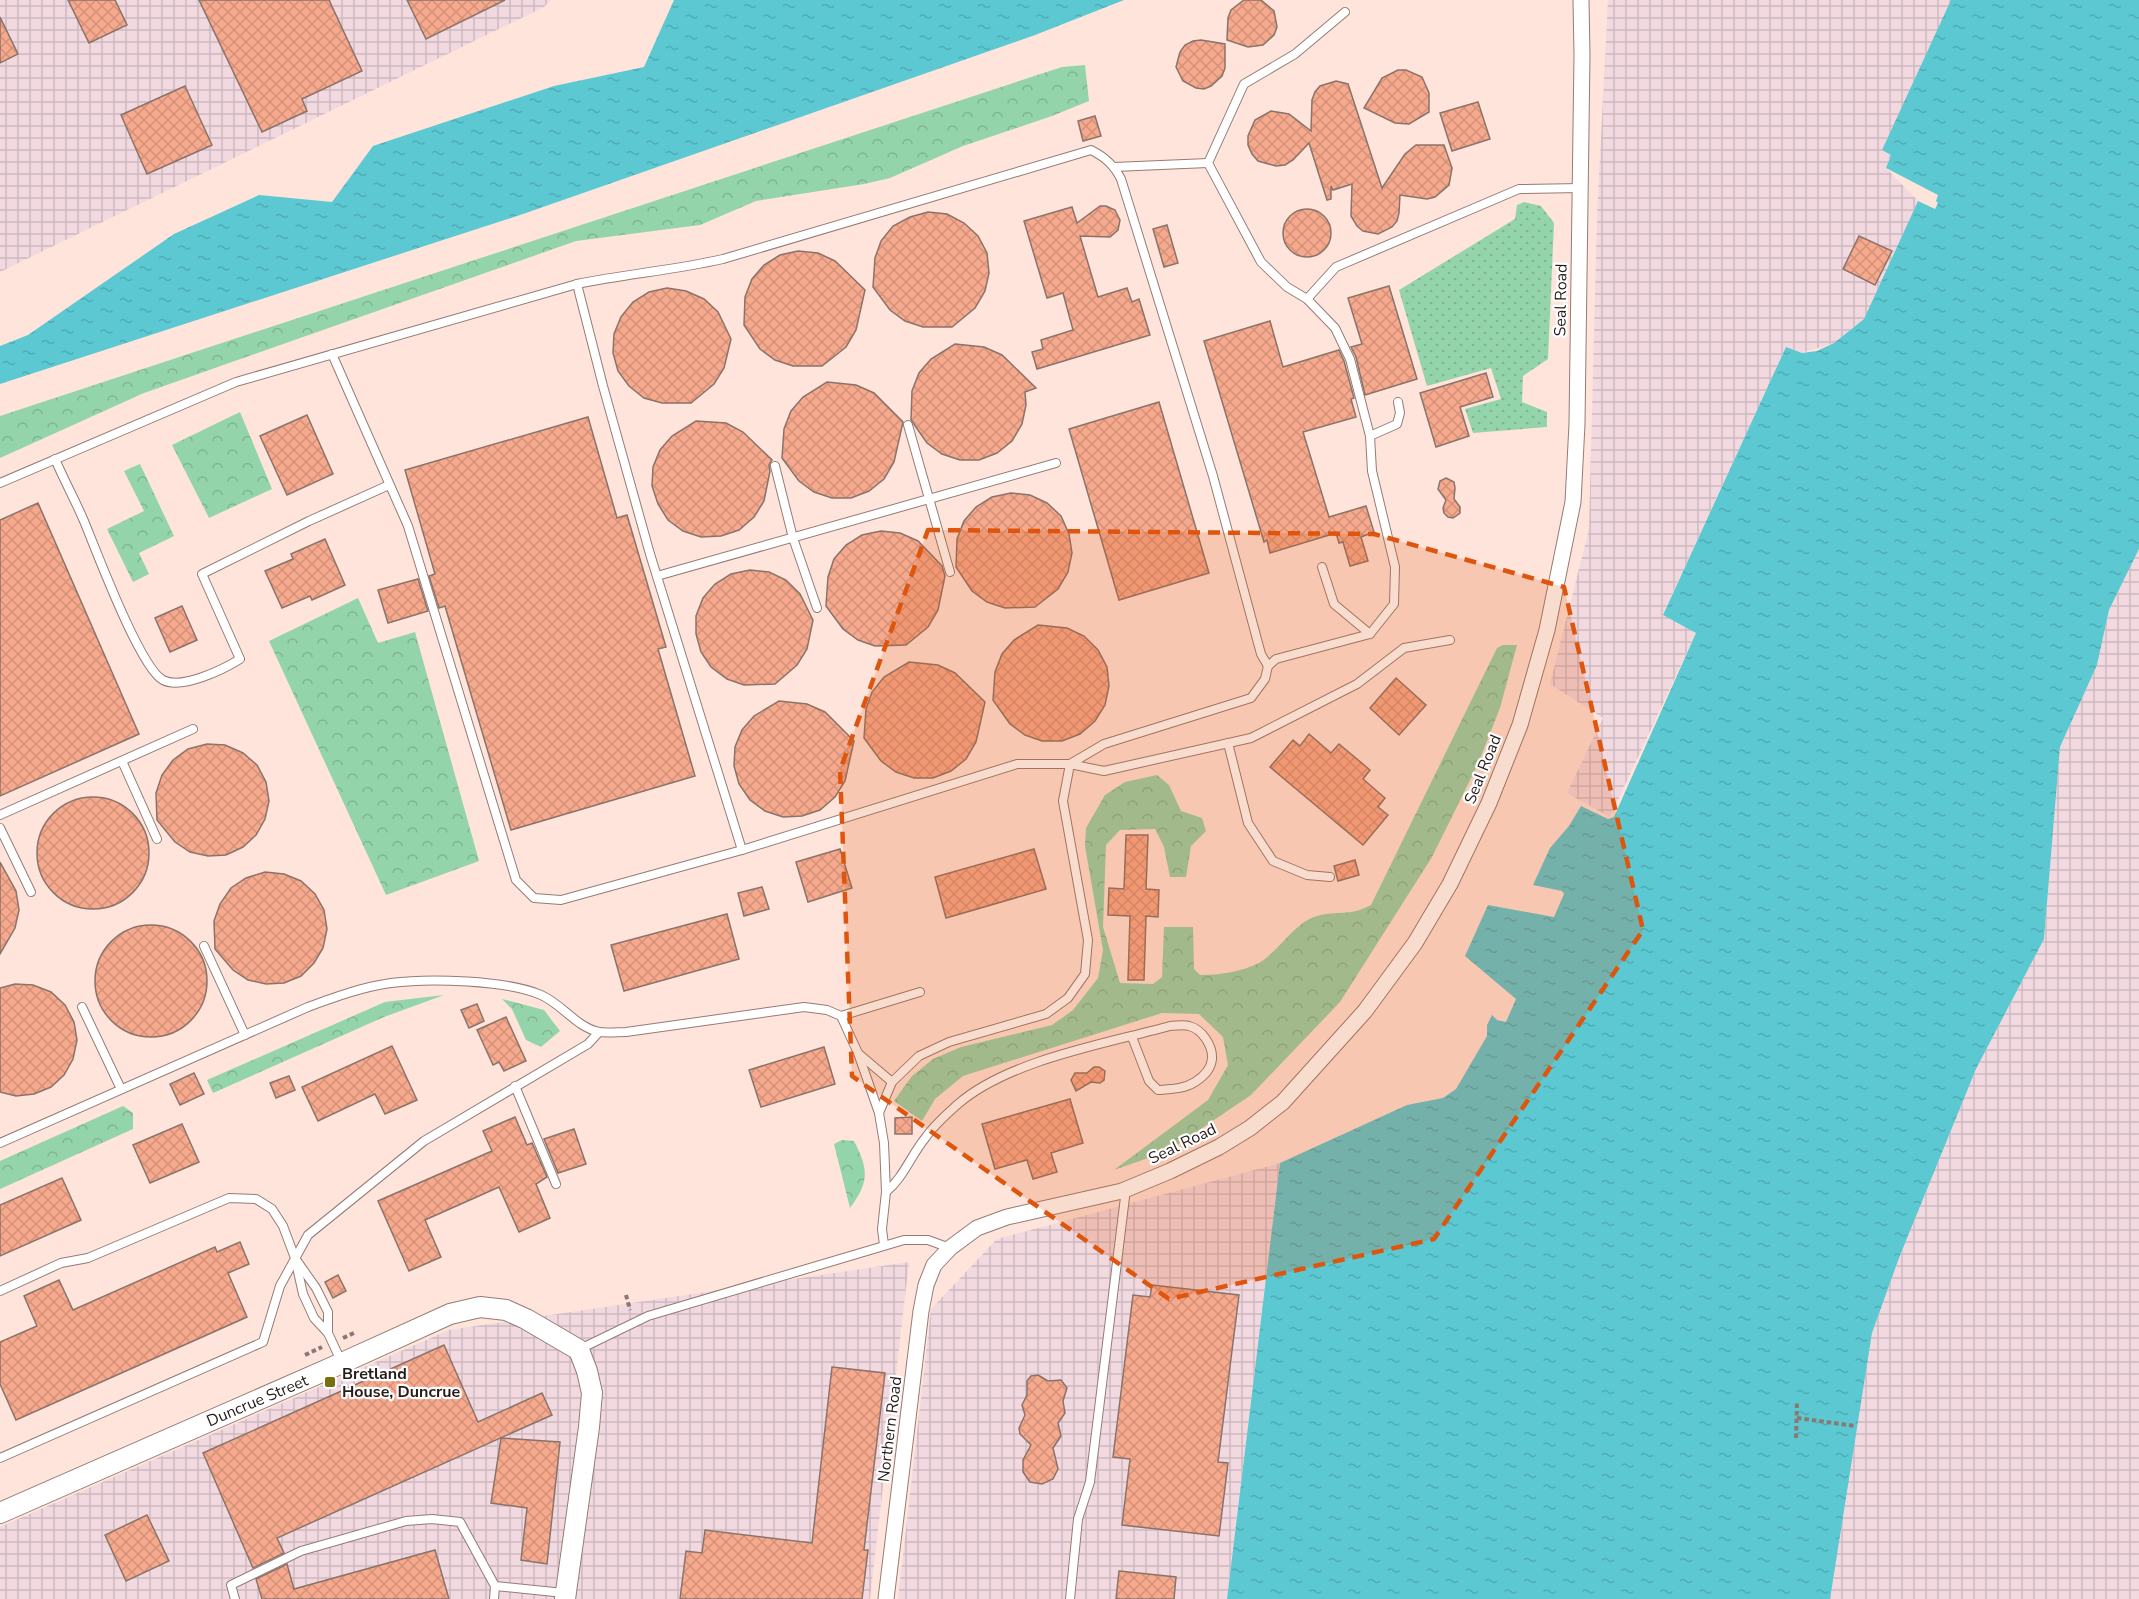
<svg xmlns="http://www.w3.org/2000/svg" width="2139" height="1599" font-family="'Nunito Sans',sans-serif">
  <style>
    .industrial { fill: url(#industrial-grid) }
    .grass { fill: url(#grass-dots) }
    .forest { fill: url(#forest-crowns) }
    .water { fill: url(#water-ripples) }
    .building { fill: url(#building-cross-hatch); stroke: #8a736a; stroke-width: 1.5 }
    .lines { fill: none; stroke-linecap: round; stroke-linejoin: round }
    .service-casing { stroke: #947c74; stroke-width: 10 }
    .minor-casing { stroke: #947c74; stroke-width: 17 }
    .tertiary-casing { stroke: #947c74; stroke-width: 22 }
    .path { stroke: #8a7873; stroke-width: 4; stroke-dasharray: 4.5 3; stroke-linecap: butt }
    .service { stroke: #fff; stroke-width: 8 }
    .minor { stroke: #fff; stroke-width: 15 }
    .tertiary { stroke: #fff; stroke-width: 20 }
    .marked { fill: #de560d; fill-opacity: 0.2; stroke: #de560d; stroke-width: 4.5; stroke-dasharray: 12 8; stroke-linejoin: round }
    .poi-dot { fill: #7a6f0d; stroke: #fff; stroke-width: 2 }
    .labels { text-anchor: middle; stroke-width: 4.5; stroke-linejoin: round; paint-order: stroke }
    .street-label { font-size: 16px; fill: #261c19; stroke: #fff }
    .poi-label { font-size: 16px; font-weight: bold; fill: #261c19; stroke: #fff; text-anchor: start }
  </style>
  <defs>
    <pattern id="industrial-grid" width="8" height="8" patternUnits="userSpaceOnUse" patternTransform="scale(1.5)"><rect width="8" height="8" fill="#f2d9e0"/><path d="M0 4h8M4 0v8" fill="none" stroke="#cfbac0"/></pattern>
    <pattern id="grass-dots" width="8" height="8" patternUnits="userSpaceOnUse" patternTransform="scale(1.5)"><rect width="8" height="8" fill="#94d4aa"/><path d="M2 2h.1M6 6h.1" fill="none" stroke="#7fb592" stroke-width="1.8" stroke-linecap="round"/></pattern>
    <pattern id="forest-crowns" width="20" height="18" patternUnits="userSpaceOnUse" patternTransform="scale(1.5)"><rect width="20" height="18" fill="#94d4aa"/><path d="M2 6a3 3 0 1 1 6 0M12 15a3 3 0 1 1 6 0" fill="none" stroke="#7fb592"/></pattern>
    <pattern id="water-ripples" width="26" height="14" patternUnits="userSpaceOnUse" patternTransform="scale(1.5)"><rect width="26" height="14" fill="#5bc8d2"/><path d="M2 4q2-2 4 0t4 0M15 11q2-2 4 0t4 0" fill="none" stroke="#4fabb4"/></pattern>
    <pattern id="building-cross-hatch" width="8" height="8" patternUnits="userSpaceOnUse" patternTransform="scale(1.5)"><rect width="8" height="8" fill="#f7a98d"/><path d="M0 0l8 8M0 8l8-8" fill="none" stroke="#d49179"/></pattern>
  </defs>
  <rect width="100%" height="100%" fill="#fee4db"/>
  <!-- industrial -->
  <g class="industrial">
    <polygon points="0,0 551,0 544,7 0,272"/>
    <polygon points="1608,0 1952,0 1882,150 1891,155 1886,168 1918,201 1864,319 1834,343 1802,353 1786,347 1663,614 1696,633 1610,817 1567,793 1603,718 1550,684 1589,529 1597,216"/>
    <polygon points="2139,549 2139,1599 1825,1599 1872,1333 1899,1258 1976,1069 2044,939 2060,747 2097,665 2109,610"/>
    <polygon points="1280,1163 1227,1599 898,1599 931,1309 997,1239"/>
    <polygon points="909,1262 870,1599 0,1599 0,1527 449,1330"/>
  </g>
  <!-- grass -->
  <polygon class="grass" points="1524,202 1541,206 1554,223 1548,359 1523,376 1522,402 1547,412 1547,427 1473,433 1465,409 1501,399 1491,368 1427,386 1399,290 1515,219 1517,205"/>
  <!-- forest -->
  <g class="forest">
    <polygon points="1085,65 1089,101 1052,116 963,146 890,178 864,184 756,201 700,225 576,241 144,393 0,458 0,416 1062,67"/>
    <polygon points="240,412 272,489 209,518 172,445"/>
    <polygon points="140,464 174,536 139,553 149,574 133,582 107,529 144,511 124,471"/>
    <polygon points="358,598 378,643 415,632 479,861 386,895 269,641"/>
    <path d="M1503,645H1517L1500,708L1478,764L1432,857L1340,1002L1251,1095L1168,1151L1114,1170L1208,1100L1228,1065L1223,1037L1199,1014L1162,1013L963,1076L935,1099L922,1121L894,1101L912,1076L933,1059L961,1047L1052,1025L1073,1010L1098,978L1103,950L1085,846L1086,828L1105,795L1125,782L1157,775L1169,785L1181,811L1202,818L1206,831L1191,846L1186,877H1170L1164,847L1155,829L1120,830L1106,845L1103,927L1120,983L1153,984L1162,977L1164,927H1193L1194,969L1200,975C1219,975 1241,972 1259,963C1276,954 1296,921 1317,916C1338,910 1348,917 1371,905L1497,648Z"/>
    <polygon points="444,995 384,1017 213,1093 207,1080 385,1002"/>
    <polygon points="502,999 544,1010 560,1031 541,1047 526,1040 512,1009"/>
    <polygon points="123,1106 133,1113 133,1129 0,1189 0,1161"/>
    <path d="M842,1140L854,1141C869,1170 869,1182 850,1208L834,1144Z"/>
  </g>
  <!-- water -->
  <g class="water">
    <polygon points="674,0 1124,0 1035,35 523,214 0,384 0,346 28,335 174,234 259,195 332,202 373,146 554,86 644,67"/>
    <polygon points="1951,0 2139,0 2139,549 2109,610 2097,665 2060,747 2044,939 1976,1069 1899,1258 1872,1333 1830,1599 1227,1599 1280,1163 1407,1105 1443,1098 1456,1089 1487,1036 1487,1025 1492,1015 1497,1020 1506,1022 1516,999 1465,956 1488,905 1554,917 1564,894 1562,891 1533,885 1550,848 1569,826 1581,806 1608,819 1614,817 1696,633 1663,615 1786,347 1802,353 1817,351 1834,343 1864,319 1918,201 1935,209 1938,203 1936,201 1938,195 1886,168 1891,155 1882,150"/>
  </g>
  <!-- building -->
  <g class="building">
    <polygon points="68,0 115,0 127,25 89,43"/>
    <polygon points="199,0 329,0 362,71 302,99 307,111 262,132"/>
    <polygon points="407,0 505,0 426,39"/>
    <polygon points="1244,0 1261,0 1274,11 1277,27 1274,35 1263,45 1248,47 1227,40 1228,18 1231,10"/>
    <polygon points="0,17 18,54 0,63"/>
    <polygon points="1201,40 1225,44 1225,68 1222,76 1211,86 1204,89 1196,88 1183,81 1176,67 1180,52 1185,45 1193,41"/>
    <polygon points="1398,70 1406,70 1422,77 1429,93 1429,112 1409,124 1395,123 1364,108 1382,78"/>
    <polygon points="1336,81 1348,84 1382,188 1405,154 1416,145 1444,145 1452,168 1449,185 1435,197 1427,199 1400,195 1399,213 1397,221 1392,227 1378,234 1363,231 1357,226 1351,216 1352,184 1333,190 1331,186 1331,199 1327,200 1309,143 1293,160 1285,165 1276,166 1258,161 1252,154 1248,145 1248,136 1255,120 1271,111 1289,114 1311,131 1312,100 1315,92 1320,86"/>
    <polygon points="185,86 212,145 147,174 121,115"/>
    <polygon points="1478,102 1490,139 1452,151 1440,113"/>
    <polygon points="1095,116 1101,136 1083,141 1078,121"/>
    <polygon points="1100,206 1106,206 1115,210 1120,220 1118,230 1110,237 1080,236 1098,297 1127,288 1132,302 1139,299 1150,335 1037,369 1032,352 1043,349 1041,340 1073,330 1063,293 1047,298 1024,221 1072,207 1077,223"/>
    <circle cx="1307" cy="233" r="24"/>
    <polygon points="928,212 947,214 964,223 978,236 987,253 989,273 985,291 975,308 952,327 923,327 905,321 890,310 873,287 875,258 881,241 893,226 910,217"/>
    <polygon points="1167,225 1178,263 1164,267 1153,229"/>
    <polygon points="1859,236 1892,251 1875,285 1843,269"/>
    <polygon points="798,251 818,253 835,261 865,290 856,330 846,347 822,366 793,366 775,360 760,349 744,325 745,297 752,279 764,265 780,255"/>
    <polygon points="1389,286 1417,379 1365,395 1356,357 1351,347 1362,344 1348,298"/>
    <polygon points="667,288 686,291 704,299 718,312 731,339 724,368 714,384 691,403 662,403 644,398 629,386 618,371 613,353 614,334 621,317 633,302 649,292"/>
    <polygon points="1270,321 1283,367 1339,350 1344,361 1354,398 1351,399 1356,417 1303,432 1329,517 1366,506 1374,532 1361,537 1368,561 1350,566 1343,542 1339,543 1336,533 1270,553 1267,540 1264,542 1204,341"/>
    <polygon points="955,344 984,347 1002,355 1036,388 1025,392 1026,405 1022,424 1012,441 997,453 979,460 960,460 942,454 927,443 911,420 912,391 919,373 931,359"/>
    <polygon points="1486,373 1493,397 1460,407 1469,436 1436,447 1420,393"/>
    <polygon points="827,382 856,385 874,393 903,422 894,462 884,479 869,491 851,498 832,498 814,492 799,481 782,458 784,429 791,411 803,397"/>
    <polygon points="1159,402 1209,573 1119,600 1069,429"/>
    <polygon points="307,415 333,474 287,495 260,436"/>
    <polygon points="588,417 617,518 627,515 666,647 658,649 695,776 511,830 445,606 439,608 429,576 435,574 405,470"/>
    <polygon points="696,421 726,423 743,432 772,460 769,465 770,471 764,501 754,517 739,530 721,536 701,537 683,531 668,520 658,504 652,486 653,467 660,450 672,436"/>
    <polygon points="1446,478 1454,482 1455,488 1454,499 1460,507 1460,513 1453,518 1448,517 1444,513 1443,508 1446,500 1438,489 1440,481"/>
    <polygon points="1011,493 1030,495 1047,503 1061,516 1069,534 1072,553 1068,572 1058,589 1035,607 1005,608 987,602 972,591 956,567 957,539 964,521 976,507 992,497"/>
    <polygon points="38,503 139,734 0,796 0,520"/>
    <polygon points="881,531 900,533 918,541 942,566 945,576 938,610 928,627 906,645 875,646 858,640 843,629 826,606 828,577 834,559 846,545 862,535"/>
    <polygon points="325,539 345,585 312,600 310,596 282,608 265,571 293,559 291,554"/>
    <polygon points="750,570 769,572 786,580 800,594 813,620 807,649 797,665 775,684 744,685 727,679 711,667 701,652 696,634 696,616 703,598 715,584 731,574"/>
    <polygon points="418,579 428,611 388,623 378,590"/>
    <polygon points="182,606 197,640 170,652 155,618"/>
    <polygon points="1038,625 1067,628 1084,636 1098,650 1107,667 1109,686 1105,705 1095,721 1080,734 1062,741 1042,741 1025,735 1010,724 993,700 995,672 1002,654 1014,640"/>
    <polygon points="909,662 938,665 955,673 985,702 976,742 966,759 951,771 933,778 914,778 896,772 881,761 864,738 866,709 872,692 884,677"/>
    <polygon points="1396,678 1426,705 1399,735 1370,708"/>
    <polygon points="779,701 807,704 825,712 854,741 845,781 835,797 820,810 802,816 783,817 765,811 750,800 739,784 734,766 735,747 742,730 754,716"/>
    <polygon points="1309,734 1331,753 1339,744 1370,770 1363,779 1385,798 1378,807 1388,815 1363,845 1270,767 1293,740 1300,746"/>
    <polygon points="207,744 225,745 243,753 257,765 266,782 269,801 265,819 256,835 243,847 226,855 208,856 190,852 175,842 157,820 156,793 162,775 173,760 188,749"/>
    <circle cx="93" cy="853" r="56"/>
    <polygon points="1126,835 1148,835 1146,889 1159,890 1158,917 1146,916 1144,980 1128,980 1130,916 1108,915 1109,888 1124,889"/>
    <polygon points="840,849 852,888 808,902 796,862"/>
    <polygon points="1034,849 1046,889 946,918 935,877"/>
    <polygon points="1355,860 1359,875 1338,881 1334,866"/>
    <polygon points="0,862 16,891 19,910 15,928 0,954"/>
    <polygon points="265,872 284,874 301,881 315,894 324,910 327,929 323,948 314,963 301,976 284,983 266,984 248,980 233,970 215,949 214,921 220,904 231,888 246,878"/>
    <polygon points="762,887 769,909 744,916 738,893"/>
    <polygon points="727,914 739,959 624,991 611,945"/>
    <circle cx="151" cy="981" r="56"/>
    <polygon points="15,984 33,985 51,992 65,1005 74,1022 77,1040 73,1059 64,1075 51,1087 34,1094 16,1096 0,1092 0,988"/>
    <polygon points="477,1004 484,1021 469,1028 461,1010"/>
    <polygon points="506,1017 526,1061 504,1071 499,1062 493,1065 477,1030"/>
    <polygon points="392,1046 417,1100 385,1114 375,1094 318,1121 302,1087"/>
    <polygon points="824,1047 835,1084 761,1107 749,1070"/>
    <polygon points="1094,1067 1099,1067 1105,1071 1104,1080 1100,1083 1091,1082 1076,1091 1071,1080 1075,1073 1087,1073"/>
    <polygon points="194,1073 204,1094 180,1105 170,1084"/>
    <polygon points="289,1076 295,1090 276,1098 270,1083"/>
    <polygon points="1070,1099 1083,1143 1051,1153 1057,1172 1033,1179 1027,1160 995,1169 982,1124"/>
    <polygon points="515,1117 527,1145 532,1143 547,1177 536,1184 550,1218 519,1232 499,1187 425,1220 441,1257 409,1271 378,1201 492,1151 483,1131"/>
    <polygon points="912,1117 912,1134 895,1134 895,1118"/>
    <polygon points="182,1124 199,1162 150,1183 133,1145"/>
    <polygon points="574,1129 586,1164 558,1173 544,1139"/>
    <polygon points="62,1178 81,1220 0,1256 0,1205"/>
    <polygon points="240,1242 249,1264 228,1273 247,1317 16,1420 0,1384 0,1342 37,1326 24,1296 59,1280 73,1310 215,1247 217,1252"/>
    <polygon points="338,1275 346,1291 333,1298 325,1282"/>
    <polygon points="1152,1285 1239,1295 1218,1462 1228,1463 1219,1536 1122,1525 1130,1459 1113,1457 1133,1295 1150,1297"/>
    <polygon points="444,1345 478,1422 542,1393 552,1415 277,1538 284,1553 253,1568 203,1453"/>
    <polygon points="832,1367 885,1373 864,1550 868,1550 862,1599 680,1599 686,1551 702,1553 705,1530 812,1543"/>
    <polygon points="1038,1375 1048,1381 1061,1380 1067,1388 1063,1401 1065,1413 1058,1423 1061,1436 1053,1448 1058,1469 1053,1479 1042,1484 1030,1482 1023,1472 1023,1460 1031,1445 1020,1434 1019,1428 1025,1415 1022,1405 1027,1395 1027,1381 1031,1376"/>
    <polygon points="501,1438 560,1442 547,1564 521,1560 527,1508 491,1503"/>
    <polygon points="147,1515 169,1561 126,1581 105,1535"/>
    <polygon points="435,1550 449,1599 262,1599 256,1579 287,1564 294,1589"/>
    <polygon points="1119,1571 1176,1577 1174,1599 1116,1599"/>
  </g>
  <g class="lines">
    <!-- service casing -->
    <g class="service-casing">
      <g id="service">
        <polyline points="1114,167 1208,163"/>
        <polyline points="577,284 603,386 650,554 742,850"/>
        <polyline points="1307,299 1336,267 1519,189 1581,188"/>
        <polyline points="332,354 408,526 516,880 534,898 561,900 742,850 1017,764 1070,764 1104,771 1251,738 1357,684 1404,648 1450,640"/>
        <polyline points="908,425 950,572"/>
        <polyline points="1370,436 1397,424 1400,413 1398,402"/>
        <path d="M55,459C64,480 75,500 84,521C96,550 140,668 163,680C182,690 224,669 240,659L202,574L309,521L389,485"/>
        <polyline points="775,466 793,538 817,608"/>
        <path d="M0,483L236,382L577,284C626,274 675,270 723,259L1091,150C1105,157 1114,165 1121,179L1213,476L1261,654L1268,666"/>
        <polyline points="1322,567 1334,604 1370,634"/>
        <polyline points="657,576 1056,463"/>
        <polyline points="1228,743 1248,823 1273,861 1307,875 1330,877"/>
        <polyline points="122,761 157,839"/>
        <polyline points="0,815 193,729"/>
        <polyline points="0,828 31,892"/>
        <polyline points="204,946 245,1035"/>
        <polyline points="82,1007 121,1089"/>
        <polyline points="841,1016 920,992"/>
        <polyline points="859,1054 892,1082"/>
        <polyline points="515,1086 556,1184"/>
        <path d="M0,1143L308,1007C335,997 362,987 391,983C428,978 507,980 541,995C562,1004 576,1027 599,1032C607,1033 618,1032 626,1032L804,1007L827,1010L841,1016L858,1053L879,1113"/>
        <path d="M886,1192C904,1177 911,1155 926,1137C934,1125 947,1114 958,1104C1009,1060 1105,1044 1170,1026C1176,1026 1184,1024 1189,1026C1202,1029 1213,1046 1212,1059C1211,1069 1203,1077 1195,1082C1184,1089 1171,1089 1158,1090L1149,1081L1132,1037"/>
        <polyline points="884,1245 882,1229 886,1192 884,1143 879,1113 892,1082 919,1056 949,1042 1046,1014 1068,998 1085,974 1088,940 1063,801 1070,764 1104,744 1251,698 1265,679 1268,666 1276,659 1370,634 1394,604 1395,567 1372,471 1370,436 1350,359 1335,328 1307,299 1287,287 1261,262 1208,163 1244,84 1295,54 1345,12"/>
        <polyline points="297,1261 316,1288 328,1312 328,1333"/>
        <polyline points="0,1291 61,1263 88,1258 229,1198 256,1199 272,1209 283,1226 295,1258 303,1294 314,1318 328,1333 341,1361"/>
        <polyline points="580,1349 648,1316 904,1240 928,1240 950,1248"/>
        <polyline points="0,1458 263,1342 280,1286 308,1235 424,1141 588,1044 599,1032"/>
        <polyline points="495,1586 564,1593"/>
        <polyline points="235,1599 231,1585 301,1551 406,1521 432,1519 460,1522 495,1586 494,1599"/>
        <polyline points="1070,1599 1078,1519 1090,1482 1126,1189"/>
      </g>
    </g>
    <!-- minor casing -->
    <g class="minor-casing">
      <polyline id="minor" points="886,1599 921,1311 926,1285 934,1265 950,1248 977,1228 1007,1217 1122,1191 1170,1171 1219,1147 1250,1128 1283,1102 1365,1011 1415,943 1450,884 1489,803 1520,725 1547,630 1573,502 1577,424 1582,55 1581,0"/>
    </g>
    <!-- tertiary casing -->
    <g class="tertiary-casing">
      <polyline id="tertiary" points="0,1513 342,1363 450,1314 480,1307 506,1310 526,1319 579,1350 587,1371 592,1393 589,1427 565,1599"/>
    </g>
    <!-- path -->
    <g class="path">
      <polyline points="626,1295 630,1310"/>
      <polyline points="343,1338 356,1332"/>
      <polyline points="305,1355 322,1347"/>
      <polyline points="1797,1418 1856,1426"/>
      <polyline points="1796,1438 1797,1402"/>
    </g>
    <!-- service -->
    <use href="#service" class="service"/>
    <!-- minor -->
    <use href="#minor" class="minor"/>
    <!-- tertiary -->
    <use href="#tertiary" class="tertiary"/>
  </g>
  <!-- marked area -->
  <path class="marked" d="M928,530L1374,534L1564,587L1643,930L1434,1239L1169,1299L852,1076L840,770Z"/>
  <!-- markers -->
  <rect class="poi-dot" x="324" y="1376" width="12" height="12" rx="3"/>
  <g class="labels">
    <!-- street labels -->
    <g class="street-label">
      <text transform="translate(1560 300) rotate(-89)" y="6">Seal Road</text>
      <text transform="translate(1482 769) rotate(-68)" y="6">Seal Road</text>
      <text transform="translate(1182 1143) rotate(-26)" y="6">Seal Road</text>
      <text transform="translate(257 1400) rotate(-23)" y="6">Duncrue Street</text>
      <text transform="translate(889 1429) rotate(-83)" y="6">Northern Road</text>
    </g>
    <!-- poi labels -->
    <g class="poi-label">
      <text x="342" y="1379">Bretland<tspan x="342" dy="18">House, Duncrue</tspan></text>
    </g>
  </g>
</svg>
